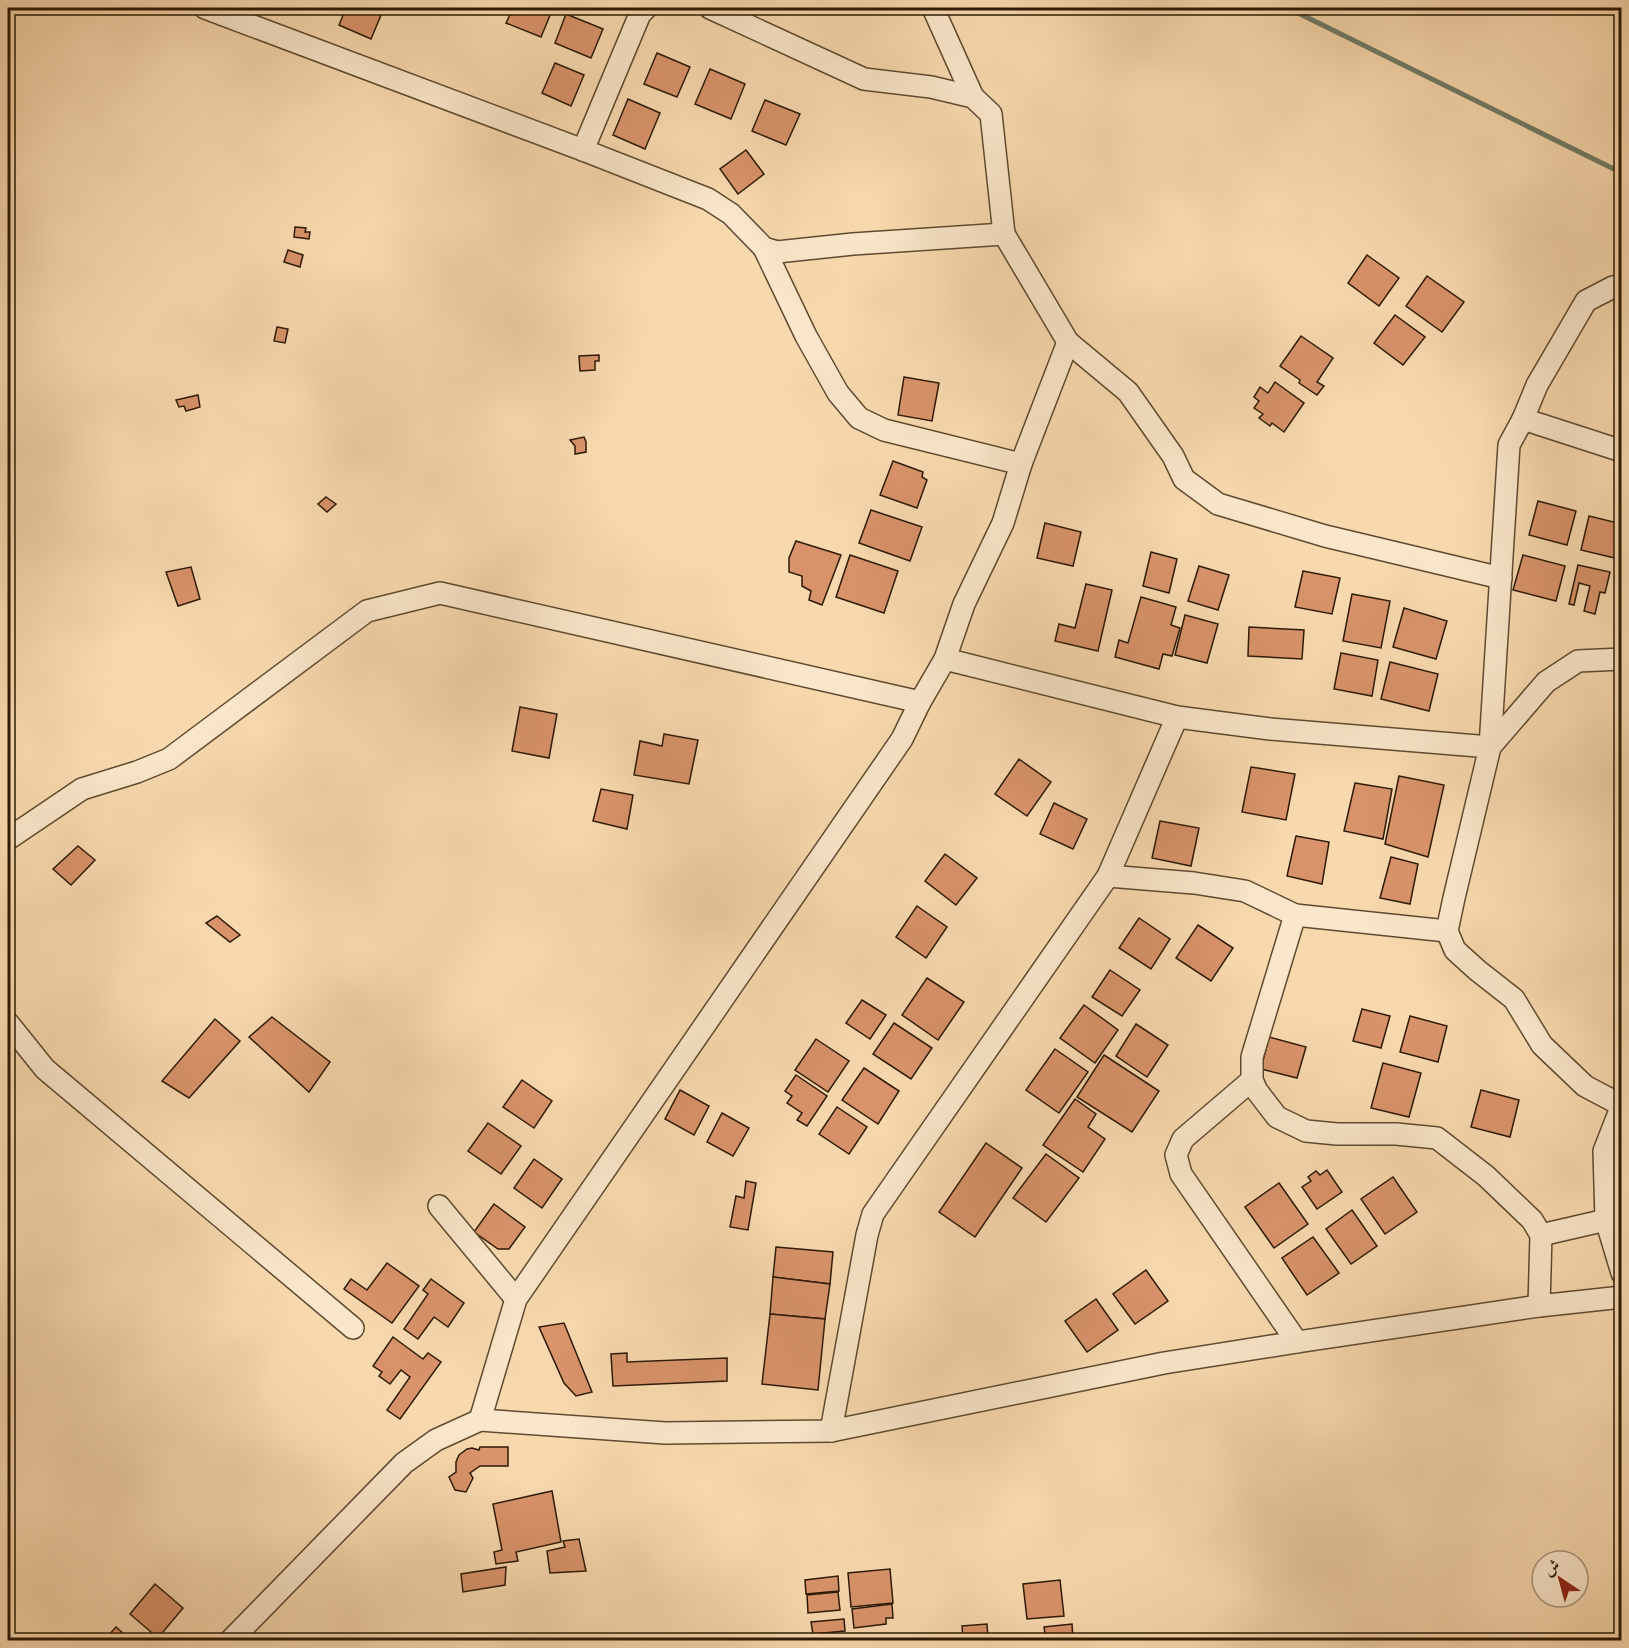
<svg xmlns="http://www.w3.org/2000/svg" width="1629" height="1648" font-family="'Old Standard TT',Amiri,serif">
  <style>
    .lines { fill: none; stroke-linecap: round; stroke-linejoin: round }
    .stream { stroke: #717b66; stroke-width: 5 }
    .building { fill: #d9936a; stroke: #2c1a06; stroke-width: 1.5 }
    .street-casing { stroke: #5f4a30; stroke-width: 24 }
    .street { stroke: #fae6ca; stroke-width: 21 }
  </style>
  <rect width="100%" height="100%" fill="#f8d9ae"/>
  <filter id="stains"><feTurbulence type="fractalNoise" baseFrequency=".00333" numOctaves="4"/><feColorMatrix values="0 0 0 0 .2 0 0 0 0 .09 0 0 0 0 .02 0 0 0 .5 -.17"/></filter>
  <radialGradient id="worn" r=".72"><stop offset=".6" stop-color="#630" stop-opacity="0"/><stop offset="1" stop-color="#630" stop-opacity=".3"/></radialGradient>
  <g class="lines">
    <!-- stream -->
    <polyline class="stream" points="1288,8 1622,173"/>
  </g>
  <!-- building -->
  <g class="building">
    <polygon points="346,8 384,8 371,39 339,25"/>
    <polygon points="513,8 553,8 541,37 506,23"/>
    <polygon points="566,14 603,29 591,58 555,43"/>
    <polygon points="657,53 690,67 677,97 644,84"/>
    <polygon points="555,63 584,75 571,106 542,93"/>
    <polygon points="710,69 745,84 731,119 695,104"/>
    <polygon points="628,99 660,113 645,149 613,135"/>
    <polygon points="765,100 800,114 786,145 752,131"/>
    <polygon points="746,150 764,174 738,194 720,169"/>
    <polygon points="295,227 306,228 305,232 310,232 309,239 294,237"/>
    <polygon points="288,250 303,255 300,267 284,262"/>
    <polygon points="1367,255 1399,278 1379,306 1348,283"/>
    <polygon points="1427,276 1464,302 1442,332 1406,306"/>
    <polygon points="1395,315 1425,337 1403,365 1374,343"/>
    <polygon points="277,327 288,329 285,343 274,341"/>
    <polygon points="1301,336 1333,358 1317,382 1324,386 1317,395 1299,383 1300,380 1280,366"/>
    <polygon points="599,355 599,361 595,361 595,370 580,371 579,356"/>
    <polygon points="904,377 939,383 932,421 898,415"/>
    <polygon points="1275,382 1304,403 1284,432 1272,423 1270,426 1259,418 1263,414 1254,408 1259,401 1254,397 1260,387 1268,393"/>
    <polygon points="198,395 200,407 186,411 184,406 179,407 176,400"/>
    <polygon points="584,437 586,442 586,452 575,454 575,446 570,440"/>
    <polygon points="893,461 923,472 922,477 927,480 917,508 880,495"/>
    <polygon points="326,497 336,504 327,512 318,504"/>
    <polygon points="1538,501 1576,511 1567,545 1529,535"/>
    <polygon points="871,510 922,527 910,561 859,543"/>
    <polygon points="1589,516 1622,524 1622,546 1619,559 1581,550"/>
    <polygon points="1045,523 1081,532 1073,566 1037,558"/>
    <polygon points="796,541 841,555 822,605 809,600 811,591 802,586 802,576 789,572 789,558"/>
    <polygon points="1151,552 1177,559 1169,593 1143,586"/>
    <polygon points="850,555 898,571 884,613 836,597"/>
    <polygon points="1523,555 1565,566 1556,601 1513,590"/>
    <polygon points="1578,565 1610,572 1605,593 1600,592 1595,614 1584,611 1590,586 1579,583 1574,605 1569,604"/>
    <polygon points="1199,566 1229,575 1218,610 1188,601"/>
    <polygon points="191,567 200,599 178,606 166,572"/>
    <polygon points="1303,571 1340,578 1332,614 1295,607"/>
    <polygon points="1086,584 1112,590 1098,651 1055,641 1059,624 1075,628"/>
    <polygon points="1352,594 1390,601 1381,648 1343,641"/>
    <polygon points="1141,597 1176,607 1171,625 1180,628 1172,656 1163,654 1159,669 1115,657 1119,640 1128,643"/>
    <polygon points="1404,608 1447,621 1436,659 1393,647"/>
    <polygon points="1185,615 1218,624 1207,663 1175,655"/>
    <polygon points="1249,627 1304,630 1302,659 1248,656"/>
    <polygon points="1341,653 1378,660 1372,696 1334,689"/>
    <polygon points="1390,662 1438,674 1429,711 1381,699"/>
    <polygon points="520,707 557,714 549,758 512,751"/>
    <polygon points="664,734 698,740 689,784 634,775 640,741 662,746"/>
    <polygon points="1019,759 1051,782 1027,816 995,794"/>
    <polygon points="1251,767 1295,774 1286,820 1242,812"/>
    <polygon points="1399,776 1444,785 1428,857 1385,844"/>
    <polygon points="1355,783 1392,789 1383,839 1344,831"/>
    <polygon points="601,789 633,795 627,829 593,821"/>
    <polygon points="1054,803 1087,819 1073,849 1040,834"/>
    <polygon points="1160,821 1199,828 1191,866 1152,858"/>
    <polygon points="1296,836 1329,842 1322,884 1287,876"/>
    <polygon points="78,846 95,860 71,885 53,869"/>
    <polygon points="945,854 977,878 956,905 925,881"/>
    <polygon points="1391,857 1418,864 1410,904 1380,898"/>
    <polygon points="917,906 947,927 926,958 896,937"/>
    <polygon points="217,916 240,935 230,942 206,923"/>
    <polygon points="1139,918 1170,939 1151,969 1119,948"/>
    <polygon points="1198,925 1233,948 1211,981 1176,958"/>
    <polygon points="1110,970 1140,990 1122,1016 1092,997"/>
    <polygon points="927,978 964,1002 938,1040 902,1015"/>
    <polygon points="862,1000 886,1015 870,1039 846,1023"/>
    <polygon points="1084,1005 1118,1030 1095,1063 1060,1038"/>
    <polygon points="1362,1009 1390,1016 1381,1048 1353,1041"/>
    <polygon points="1410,1016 1447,1026 1438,1062 1400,1052"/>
    <polygon points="272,1017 330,1062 309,1092 249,1037"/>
    <polygon points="215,1019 240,1041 189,1098 162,1081"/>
    <polygon points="894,1023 932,1048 911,1079 873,1054"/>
    <polygon points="1136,1024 1168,1045 1147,1077 1116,1056"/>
    <polygon points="1269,1037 1306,1047 1297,1078 1261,1069"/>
    <polygon points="816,1039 849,1061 828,1092 795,1070"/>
    <polygon points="1055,1049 1088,1072 1059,1113 1026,1090"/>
    <polygon points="1104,1055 1159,1091 1132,1132 1077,1097"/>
    <polygon points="1383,1063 1421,1073 1409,1117 1371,1108"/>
    <polygon points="864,1068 899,1091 878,1124 842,1100"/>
    <polygon points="796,1075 827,1096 807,1126 797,1120 802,1113 787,1103 792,1096 785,1091"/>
    <polygon points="522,1080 552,1101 534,1128 503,1107"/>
    <polygon points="680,1090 709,1106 694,1135 665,1119"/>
    <polygon points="1481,1090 1519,1100 1510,1137 1471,1127"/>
    <polygon points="1075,1099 1096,1114 1088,1127 1105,1139 1083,1172 1043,1145"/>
    <polygon points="837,1107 867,1127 849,1154 819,1134"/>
    <polygon points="722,1113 749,1128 733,1156 707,1142"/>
    <polygon points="488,1123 521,1146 501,1174 468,1151"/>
    <polygon points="986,1143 1022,1168 975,1237 939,1212"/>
    <polygon points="1046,1154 1079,1178 1046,1222 1013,1198"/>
    <polygon points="534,1159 562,1179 542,1208 514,1188"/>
    <polygon points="1327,1170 1342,1192 1317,1209 1302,1187 1311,1181 1308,1177 1316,1171 1320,1175"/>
    <polygon points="1393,1177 1417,1212 1385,1234 1361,1199"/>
    <polygon points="746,1181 756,1183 748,1230 730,1227 736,1196 744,1198"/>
    <polygon points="1279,1183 1308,1224 1274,1248 1245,1207"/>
    <polygon points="494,1204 525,1227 509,1249 498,1249 474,1232"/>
    <polygon points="1352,1210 1377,1246 1351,1264 1326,1229"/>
    <polygon points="1313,1237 1339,1273 1307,1295 1282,1258"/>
    <polygon points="776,1247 833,1252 830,1284 773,1277"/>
    <polygon points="387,1263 419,1286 392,1323 344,1289 351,1279 367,1290"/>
    <polygon points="1146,1270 1168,1301 1135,1324 1113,1294"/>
    <polygon points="773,1277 830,1284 825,1319 770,1314"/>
    <polygon points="431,1279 464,1303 448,1327 434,1317 418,1339 404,1329 428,1294 423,1290"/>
    <polygon points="1096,1299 1118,1330 1087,1352 1065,1321"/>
    <polygon points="770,1314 825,1319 818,1390 762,1384"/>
    <polygon points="564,1323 592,1392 576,1396 564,1383 539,1327"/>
    <polygon points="393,1337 423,1359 428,1353 441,1362 400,1419 387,1410 410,1377 401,1370 390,1384 379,1376 382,1372 373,1366"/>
    <polygon points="627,1353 627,1362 727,1358 727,1381 613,1386 611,1354"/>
    <polygon points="480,1447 508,1447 508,1466 480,1466 470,1473 473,1478 466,1492 455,1490 449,1477 456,1472 456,1462 459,1455 467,1449 472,1448 479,1450"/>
    <polygon points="552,1491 561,1542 516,1552 518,1561 496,1564 494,1552 502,1550 493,1504"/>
    <polygon points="579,1539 586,1571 550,1573 547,1551 565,1547 563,1541"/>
    <polygon points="506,1567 505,1585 463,1592 461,1574"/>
    <polygon points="890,1569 893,1603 851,1607 848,1573"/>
    <polygon points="838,1576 839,1591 806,1594 805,1580"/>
    <polygon points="1060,1580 1064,1616 1027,1619 1023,1584"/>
    <polygon points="155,1584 183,1608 158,1638 130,1614"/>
    <polygon points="838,1592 840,1610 808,1613 807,1595"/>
    <polygon points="892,1604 893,1618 886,1618 886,1624 854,1628 852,1609"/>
    <polygon points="844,1619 845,1631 813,1634 811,1622"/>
    <polygon points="987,1624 988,1640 963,1640 962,1626"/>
    <polygon points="1072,1624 1073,1640 1046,1640 1044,1627"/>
    <polygon points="116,1627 131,1640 104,1640"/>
  </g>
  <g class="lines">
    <!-- street casing -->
    <g class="street-casing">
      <g id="street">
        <polyline points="205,8 583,150 708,199 731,214 764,248 777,252 853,244 1004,234 1068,342 1128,392 1173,456 1184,479 1218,504 1325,536 1501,578"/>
        <polyline points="710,8 864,79 931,87 973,97 991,114 1004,234"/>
        <polyline points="933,8 973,97"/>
        <polyline points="583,150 640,14 646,8"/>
        <polyline points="764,248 806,336 838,393 859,418 884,430 1021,464"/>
        <polyline points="1523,419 1622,451"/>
        <polyline points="945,659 1177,717 1270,729 1490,747 1546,682 1578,661 1622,659"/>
        <polyline points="8,839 82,789 137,772 169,759 367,611 440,593 920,702"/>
        <polyline points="1108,876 1194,883 1245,891 1295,915 1252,1057 1252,1080 1257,1091 1277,1117 1306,1131 1337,1134 1396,1134 1437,1138 1486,1176 1532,1220 1541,1235 1539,1306"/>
        <polyline points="1295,915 1447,931"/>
        <polyline points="8,1023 45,1069 353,1328"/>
        <polyline points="1252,1080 1183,1139 1176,1155 1181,1174 1297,1342"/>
        <polyline points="1621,1105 1585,1086 1542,1045 1514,999 1477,970 1455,950 1447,931 1454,898 1490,747 1509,445 1523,419 1537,385 1586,301 1613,287 1622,286"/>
        <polyline points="1622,1105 1604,1151 1606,1220 1622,1273"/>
        <polyline points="439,1206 516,1299"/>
        <polyline points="1541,1235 1606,1220"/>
        <polyline points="480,1420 516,1299 902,739 920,702 945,659 964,604 1003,523 1021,464 1068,342"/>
        <polyline points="831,1431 867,1235 873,1214 1108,876 1177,717"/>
        <polyline points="231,1640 404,1463 436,1440 480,1420 665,1433 831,1431 1164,1363 1297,1342 1539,1306 1622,1297"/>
      </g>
    </g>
    <!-- street -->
    <use href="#street" class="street"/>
  </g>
  <!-- margin -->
  <rect width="1629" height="1648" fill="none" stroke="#f8d9ae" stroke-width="30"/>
  <rect x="9" y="9" width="1611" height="1630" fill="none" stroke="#2c1a06" stroke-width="3"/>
  <rect x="15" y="15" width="1599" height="1618" fill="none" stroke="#2c1a06" stroke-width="1.5"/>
  <!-- north arrow -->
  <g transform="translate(1560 1579) rotate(324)"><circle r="28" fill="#fae6ca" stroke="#a8947c" stroke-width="1.5"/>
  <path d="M0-4.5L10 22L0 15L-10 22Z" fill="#8f2418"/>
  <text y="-9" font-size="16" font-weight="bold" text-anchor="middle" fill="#2c1a06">ش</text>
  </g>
  <rect width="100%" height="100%" filter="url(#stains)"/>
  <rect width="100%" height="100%" fill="url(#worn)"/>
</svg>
